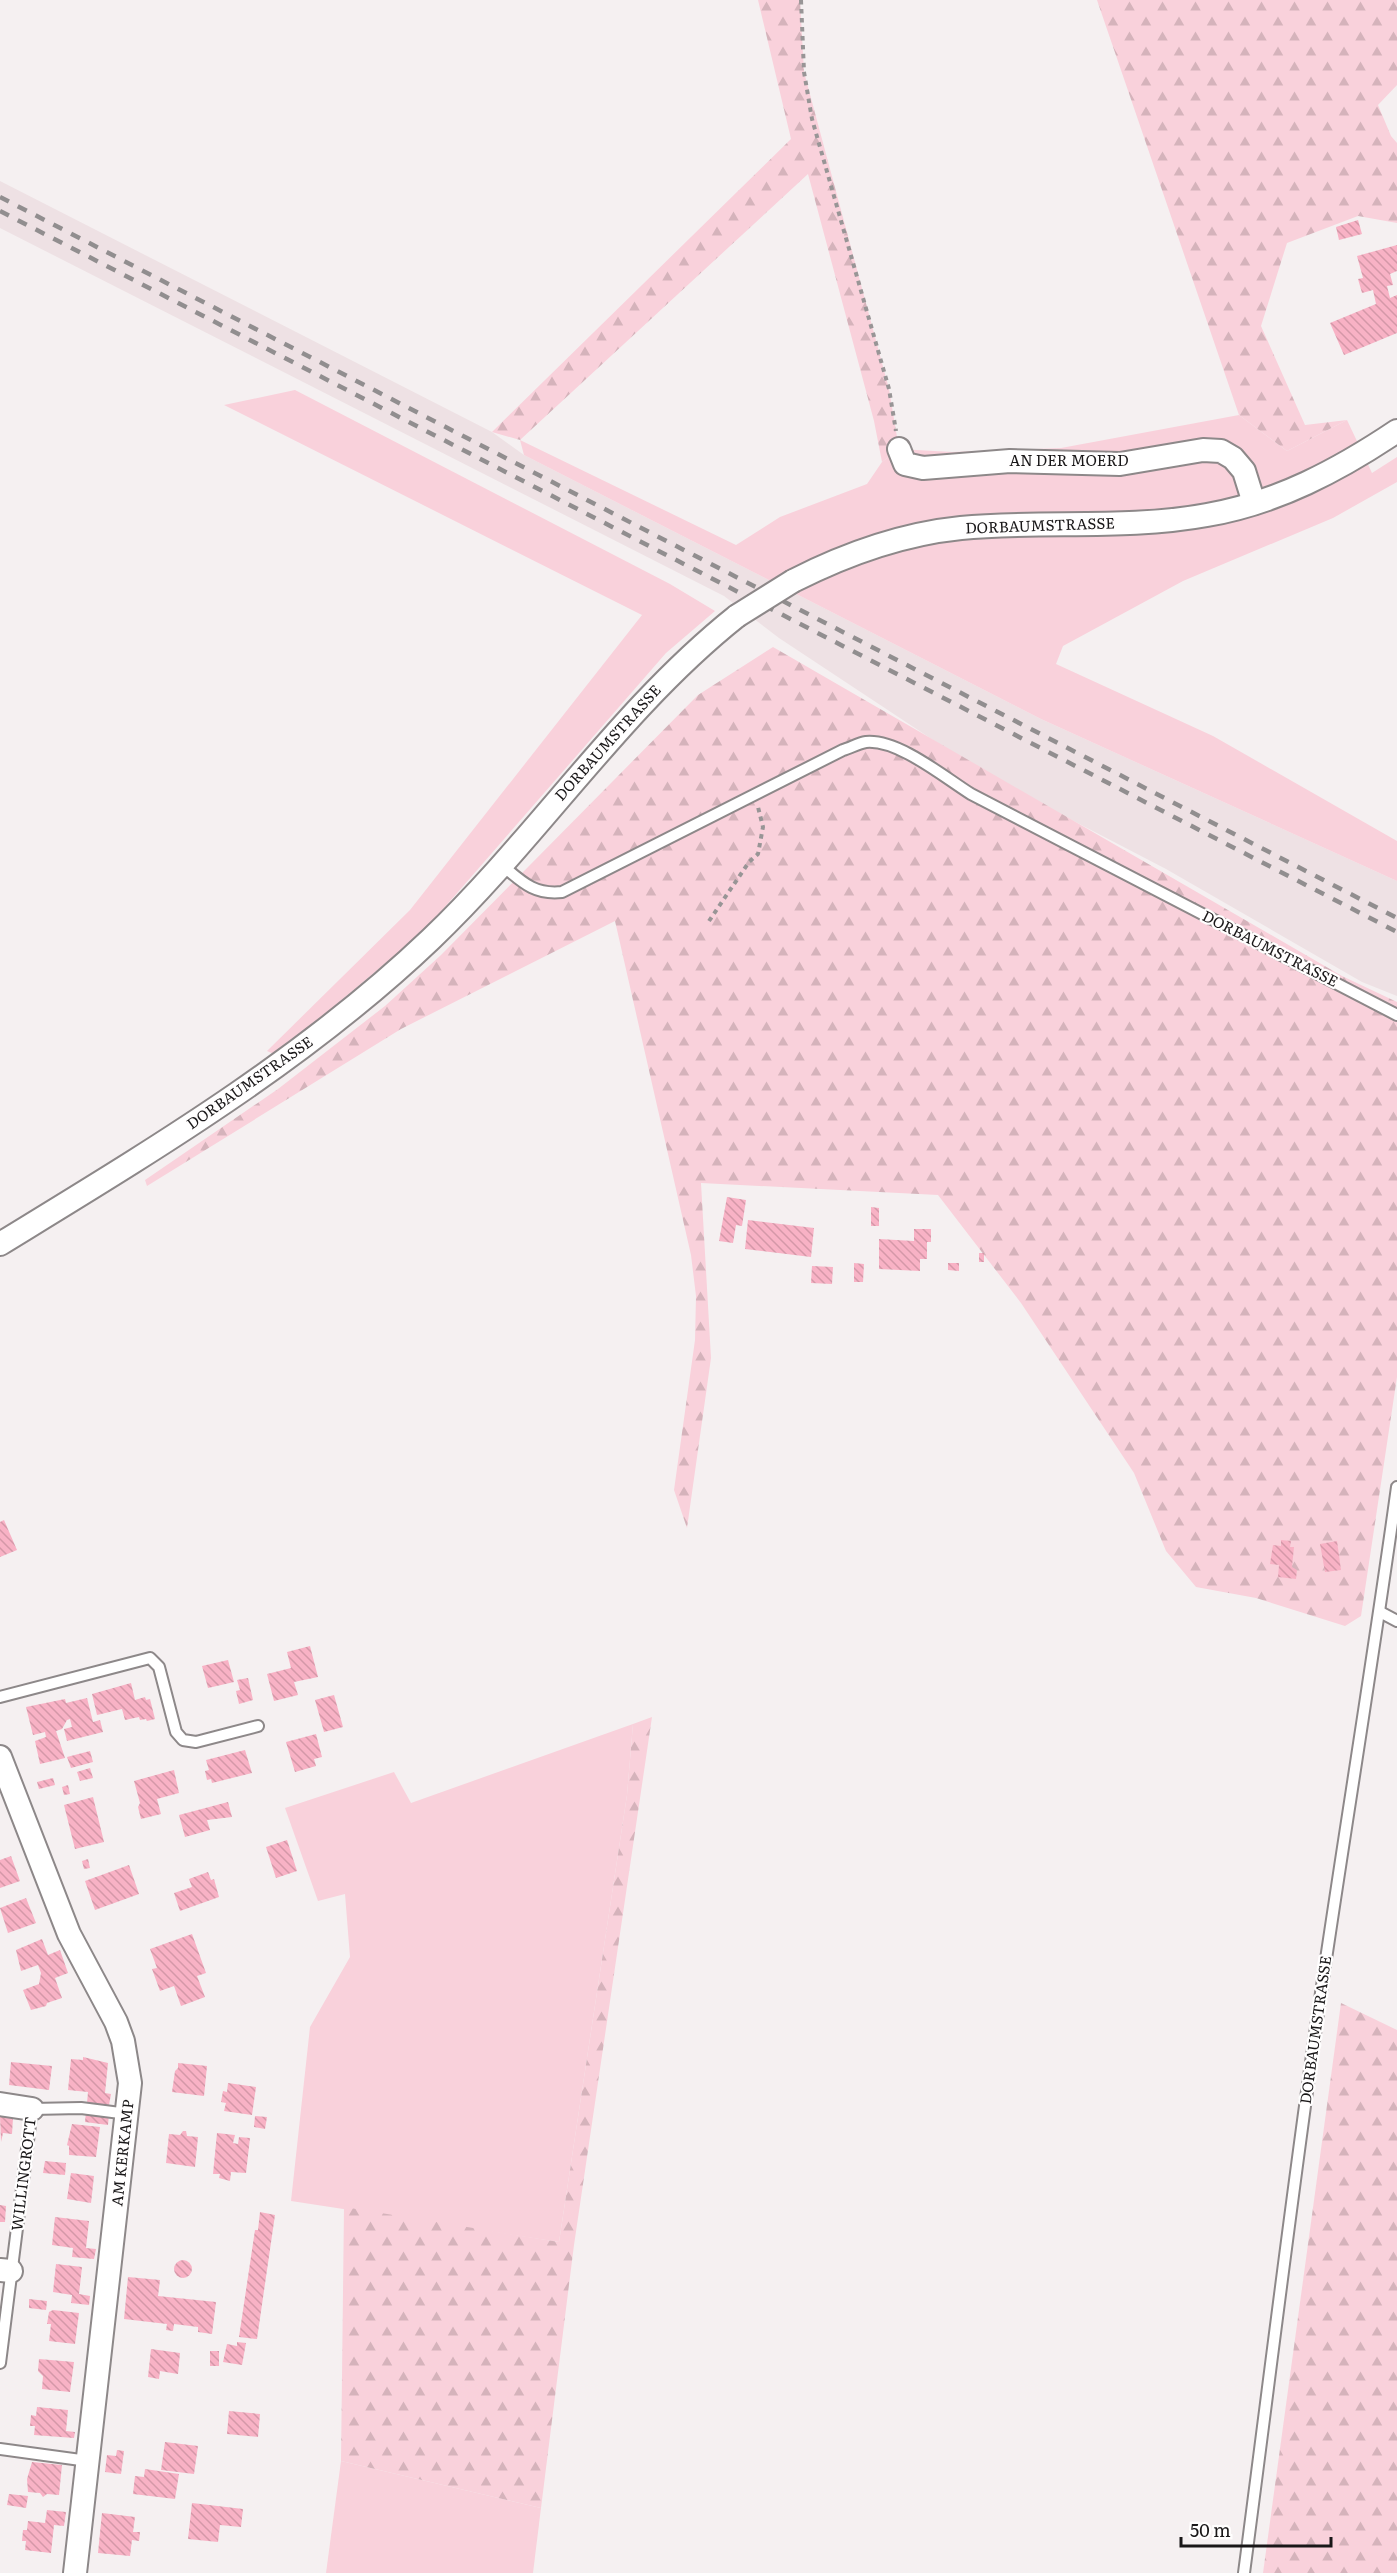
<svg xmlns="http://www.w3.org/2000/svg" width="1397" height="2573" font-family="Literata,serif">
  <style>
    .built { fill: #eee1e4 }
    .green { fill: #f9d1db }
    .forest { fill: url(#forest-firs) }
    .building { fill: url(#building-back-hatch) }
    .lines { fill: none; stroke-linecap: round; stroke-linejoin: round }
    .lane-casing { stroke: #8d8889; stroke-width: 14 }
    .street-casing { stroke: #8d8889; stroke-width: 26 }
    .path { stroke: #989596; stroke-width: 4; stroke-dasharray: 4.5 4.5; stroke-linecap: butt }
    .lane { stroke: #fff; stroke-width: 10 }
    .street { stroke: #fff; stroke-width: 22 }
    .rail { stroke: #918e8f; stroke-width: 4.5; stroke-dasharray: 10 10; stroke-linecap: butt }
    .street-bridge-casing { stroke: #8d8889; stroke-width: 26; stroke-linecap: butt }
    .street-bridge { stroke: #fff; stroke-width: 22 }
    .labels { text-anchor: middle; stroke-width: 4.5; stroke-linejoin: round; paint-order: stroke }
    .street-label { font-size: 15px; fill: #191718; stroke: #fffefe }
  </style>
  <defs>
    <pattern id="forest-firs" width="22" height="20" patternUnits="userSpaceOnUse" patternTransform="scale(1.5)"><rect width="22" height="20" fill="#f9d1db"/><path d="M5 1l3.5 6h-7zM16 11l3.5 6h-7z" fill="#d5b3bb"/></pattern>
    <pattern id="building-back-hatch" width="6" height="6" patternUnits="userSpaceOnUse" patternTransform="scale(1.5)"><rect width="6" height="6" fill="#f8b2c5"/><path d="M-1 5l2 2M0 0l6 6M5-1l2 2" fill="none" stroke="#d498a8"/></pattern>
  </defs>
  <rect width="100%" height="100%" fill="#f5f0f1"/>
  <!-- built -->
  <polygon class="built" points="0,181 492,432 524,455 1041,719 1397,881 1397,996 1362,982 1166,869 989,777 779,638 724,596 0,228"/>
  <!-- green -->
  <g class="green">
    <polygon points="295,390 670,584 715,611 666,653 424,931 276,1055 267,1051 410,910 642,615 224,405"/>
    <polygon points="1239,415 1287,451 1347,420 1372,473 1397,457 1397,482 1333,518 1183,581 1063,646 1056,664 1213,736 1397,841 1397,881 1041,719 524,455 520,440 736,545 780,517 867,484 882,462 899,449 952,452 1061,448"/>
    <polygon points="633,1724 627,1795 559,2242 291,2201 310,2027 350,1957 345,1894 318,1901 285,1808 394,1772 411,1803"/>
    <polygon points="341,2461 541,2508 533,2573 326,2573"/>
  </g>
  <!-- forest -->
  <g class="forest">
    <polygon points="758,0 800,0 804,72 889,389 899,449 882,462 874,421 808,174 520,440 492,432 791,139"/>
    <polygon points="1097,0 1397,0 1397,85 1378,105 1391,136 1397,143 1397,223 1358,216 1287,243 1261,326 1305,425 1347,420 1287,451 1239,415"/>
    <polygon points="773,647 1342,976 1397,1002 1397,1377 1361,1616 1345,1626 1256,1598 1196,1587 1166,1551 1134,1473 1021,1303 938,1195 701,1183 711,1358 687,1528 674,1490 695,1340 696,1296 691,1255 615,921 401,1029 147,1186 145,1180 278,1089 385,1006 441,955 698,695"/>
    <polygon points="652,1717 574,2245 541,2508 341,2461 344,2207 559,2242 627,1795 633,1724"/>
    <polygon points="1341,2003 1397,2030 1397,2573 1263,2573"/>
  </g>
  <!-- building -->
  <g class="building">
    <polygon points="1358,220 1362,234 1339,240 1336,227"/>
    <polygon points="1397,245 1397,271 1390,274 1393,285 1387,286 1390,298 1397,295 1397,333 1344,355 1330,323 1376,304 1373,290 1362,293 1358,279 1363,278 1357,256"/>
    <polygon points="727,1197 746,1200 742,1226 736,1225 733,1243 719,1241"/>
    <polygon points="871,1207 879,1208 879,1226 871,1226"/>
    <polygon points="748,1220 814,1228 811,1257 745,1249"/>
    <polygon points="914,1229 931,1229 931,1242 927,1242 927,1259 920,1259 920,1271 879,1269 879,1239 914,1241"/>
    <rect x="979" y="1253" width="5" height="9"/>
    <polygon points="854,1263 864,1264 863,1282 854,1282"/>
    <polygon points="948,1263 959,1263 959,1271 948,1270"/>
    <polygon points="812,1266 833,1267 832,1284 811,1283"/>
    <polygon points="4,1520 17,1550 0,1557 0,1522"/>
    <polygon points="1281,1540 1291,1541 1290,1547 1294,1547 1292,1567 1297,1570 1296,1579 1278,1577 1279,1565 1270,1564 1273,1545 1281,1546"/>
    <polygon points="1337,1541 1341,1570 1325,1572 1320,1544"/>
    <polygon points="310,1646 318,1677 294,1682 298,1695 274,1701 267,1674 291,1668 287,1652"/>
    <polygon points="228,1660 234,1682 208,1688 202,1666"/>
    <polygon points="248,1678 253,1700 239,1704 236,1691 240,1690 237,1680"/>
    <polygon points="131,1683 135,1700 145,1697 146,1700 150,1699 155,1719 147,1721 146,1719 140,1720 139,1717 125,1720 122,1709 97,1715 92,1694"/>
    <polygon points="334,1695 343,1727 324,1732 315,1700"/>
    <polygon points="87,1698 93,1722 100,1720 103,1732 67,1741 64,1729 72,1727 70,1719 67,1720 62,1729 56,1731 65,1758 40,1764 35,1741 46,1737 45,1732 33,1735 26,1707 65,1699 66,1703"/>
    <polygon points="316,1734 322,1757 314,1759 316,1766 295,1772 286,1742"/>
    <polygon points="245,1750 252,1773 212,1783 211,1779 207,1780 205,1771 209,1770 206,1760"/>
    <polygon points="90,1751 93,1762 71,1768 67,1757"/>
    <polygon points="90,1768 93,1778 80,1781 77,1772"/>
    <polygon points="174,1770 179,1793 157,1799 161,1814 141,1819 138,1807 140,1803 134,1781"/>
    <polygon points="53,1778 55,1785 39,1789 37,1782"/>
    <polygon points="68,1785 70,1794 64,1795 62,1787"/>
    <polygon points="93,1797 104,1842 75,1849 64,1805"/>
    <polygon points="228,1802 232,1817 207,1820 210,1830 185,1837 179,1815"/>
    <polygon points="287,1840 297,1871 276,1878 266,1847"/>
    <polygon points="11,1856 20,1881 0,1888 0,1860"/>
    <polygon points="88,1859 90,1868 84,1869 82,1861"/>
    <polygon points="129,1865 139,1894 95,1910 85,1881"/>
    <polygon points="208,1872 211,1880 214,1879 219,1897 180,1911 174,1893 192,1887 189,1879"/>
    <polygon points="26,1898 36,1923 8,1933 0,1908"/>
    <polygon points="192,1934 206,1973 197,1976 205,1997 181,2006 174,1986 160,1991 152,1969 157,1968 150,1949"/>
    <polygon points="42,1939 48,1955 60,1950 68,1973 55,1978 62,1998 47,2003 46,2006 31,2010 23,1990 39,1984 41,1973 38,1965 21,1971 16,1950"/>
    <polygon points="83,2057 108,2063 105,2093 111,2094 109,2105 87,2103 88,2092 68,2090 71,2059 83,2060"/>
    <polygon points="11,2062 52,2066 49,2090 9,2085"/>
    <polygon points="178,2063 207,2066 204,2096 172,2092 175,2071 178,2068"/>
    <polygon points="228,2083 256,2087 252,2115 224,2111 226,2103 221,2102 223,2091 227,2092"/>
    <polygon points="86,2112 109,2114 108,2125 85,2122"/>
    <polygon points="0,2116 13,2118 12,2134 3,2133 1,2142"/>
    <polygon points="255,2116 267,2117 265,2129 254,2127"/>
    <polygon points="72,2124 100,2127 96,2157 69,2155 69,2146 67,2145"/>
    <polygon points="183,2131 186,2131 187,2136 198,2137 195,2167 166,2163 169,2134 180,2135"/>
    <polygon points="217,2133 235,2135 233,2143 238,2144 239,2137 250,2138 246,2173 231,2172 230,2181 219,2178 220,2174 213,2174"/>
    <polygon points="45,2161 66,2163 65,2175 43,2173"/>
    <polygon points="71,2173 94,2176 91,2203 67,2199"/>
    <polygon points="0,2205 6,2206 5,2222 0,2222"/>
    <polygon points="260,2212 275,2215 257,2339 239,2337 255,2230 258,2230"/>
    <polygon points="55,2217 89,2221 86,2248 96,2249 94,2259 72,2257 73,2248 52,2245"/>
    <circle cx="183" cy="2269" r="9"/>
    <polygon points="56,2264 82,2267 79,2294 90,2296 89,2305 71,2303 72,2295 53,2292"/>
    <polygon points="128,2277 160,2280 158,2296 216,2302 212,2334 198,2332 198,2327 174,2324 173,2331 166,2330 167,2324 124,2319"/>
    <polygon points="29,2299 47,2301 46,2310 29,2308"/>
    <polygon points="53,2310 79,2313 75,2344 49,2341 51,2324 47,2324 49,2312"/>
    <polygon points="237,2342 246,2343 242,2365 223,2362 227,2344 237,2346"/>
    <polygon points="151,2349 180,2353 178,2374 160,2371 159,2379 148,2377"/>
    <rect x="210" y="2351" width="9" height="15"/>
    <polygon points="39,2359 74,2362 70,2392 42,2389 43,2376 38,2371"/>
    <polygon points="37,2407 68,2410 66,2431 75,2432 74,2438 34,2435 35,2426 30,2426 31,2415 36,2416"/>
    <polygon points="229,2411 260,2414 258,2437 227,2434"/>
    <polygon points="165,2442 198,2446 194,2474 161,2470"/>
    <polygon points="117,2450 124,2451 121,2474 105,2472 107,2455 116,2456"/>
    <polygon points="32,2462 62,2465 59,2495 47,2494 43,2497 40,2493 28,2492 27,2479"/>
    <polygon points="145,2469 179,2474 175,2499 133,2494 135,2476 144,2477"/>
    <polygon points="9,2494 28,2496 26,2508 7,2505"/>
    <polygon points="192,2503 243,2509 241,2527 220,2525 218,2542 188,2539"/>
    <polygon points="47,2510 66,2512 64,2526 54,2525 51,2553 25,2550 26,2541 22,2541 23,2530 27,2530 28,2521 45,2523"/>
    <polygon points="102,2513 135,2517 133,2532 140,2532 139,2541 132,2540 130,2556 98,2553"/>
  </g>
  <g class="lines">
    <!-- lane casing -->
    <g class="lane-casing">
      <g id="lane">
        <path d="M502,865C522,882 534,895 562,892L843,750C850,748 859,743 866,742C898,739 944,777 971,794L1397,1015"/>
        <polyline points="1380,1612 1397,1621"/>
        <polyline points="0,1697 150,1658 159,1667 176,1732 183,1740 196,1742 258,1726"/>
        <polyline points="0,2363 32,2109 81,2108 128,2114"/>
        <polyline points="0,2449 88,2461"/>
        <path d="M1244,2573C1268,2391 1290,2209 1316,2027C1342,1847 1372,1668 1397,1487"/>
      </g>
    </g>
    <!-- street casing -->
    <g class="street-casing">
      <g id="street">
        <polyline points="899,449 905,464 923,468 1010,461 1120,464 1203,450 1221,451 1233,458 1244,471 1254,503"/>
        <path d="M793,581C846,554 902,534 961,528C1043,520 1126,530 1207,515C1277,503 1339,470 1397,431"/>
        <path d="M0,1244C150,1152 303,1061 431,939C539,836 620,709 737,616"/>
        <polyline points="0,1757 69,1934 116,2022 123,2041 130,2083 75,2573"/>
        <polyline points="0,2104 32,2109"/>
        <polyline points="0,2270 11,2271"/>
      </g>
    </g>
    <!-- path -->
    <g class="path">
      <polyline points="801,0 804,72 812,119 889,389 896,431"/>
      <polyline points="709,921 749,862 758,854 763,827 758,807"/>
    </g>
    <!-- lane -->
    <use href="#lane" class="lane"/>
    <!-- street -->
    <use href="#street" class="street"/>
    <!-- rail -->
    <g class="rail">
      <polyline points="0,197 1397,918"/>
      <polyline points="0,211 1397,932"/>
    </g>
    <!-- street-bridge casing -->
    <g class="street-bridge-casing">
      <polyline id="street-bridge" points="737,616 793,581"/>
    </g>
    <!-- street-bridge -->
    <use href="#street-bridge" class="street-bridge"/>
  </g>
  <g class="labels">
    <!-- street labels -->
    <g class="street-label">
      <text x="1069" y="466">AN DER MOERD</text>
      <text transform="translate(1040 526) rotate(-2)" y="5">DORBAUMSTRASSE</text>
      <text transform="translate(608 743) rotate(-48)" y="5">DORBAUMSTRASSE</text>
      <text transform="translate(1270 949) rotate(27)" y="5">DORBAUMSTRASSE</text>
      <text transform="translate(250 1083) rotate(-35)" y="5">DORBAUMSTRASSE</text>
      <text transform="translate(1316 2030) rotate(-82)" y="5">DORBAUMSTRASSE</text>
      <text transform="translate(123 2153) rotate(-84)" y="5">AM KERKAMP</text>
      <text transform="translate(24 2174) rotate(-83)" y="5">WILLINGROTT</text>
    </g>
  </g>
  <!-- scale -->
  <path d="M1181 2537v9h150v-9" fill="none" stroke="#191718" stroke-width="3"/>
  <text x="1190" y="2537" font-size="18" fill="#191718" stroke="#fffefe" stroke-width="4.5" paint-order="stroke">50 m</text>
</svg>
